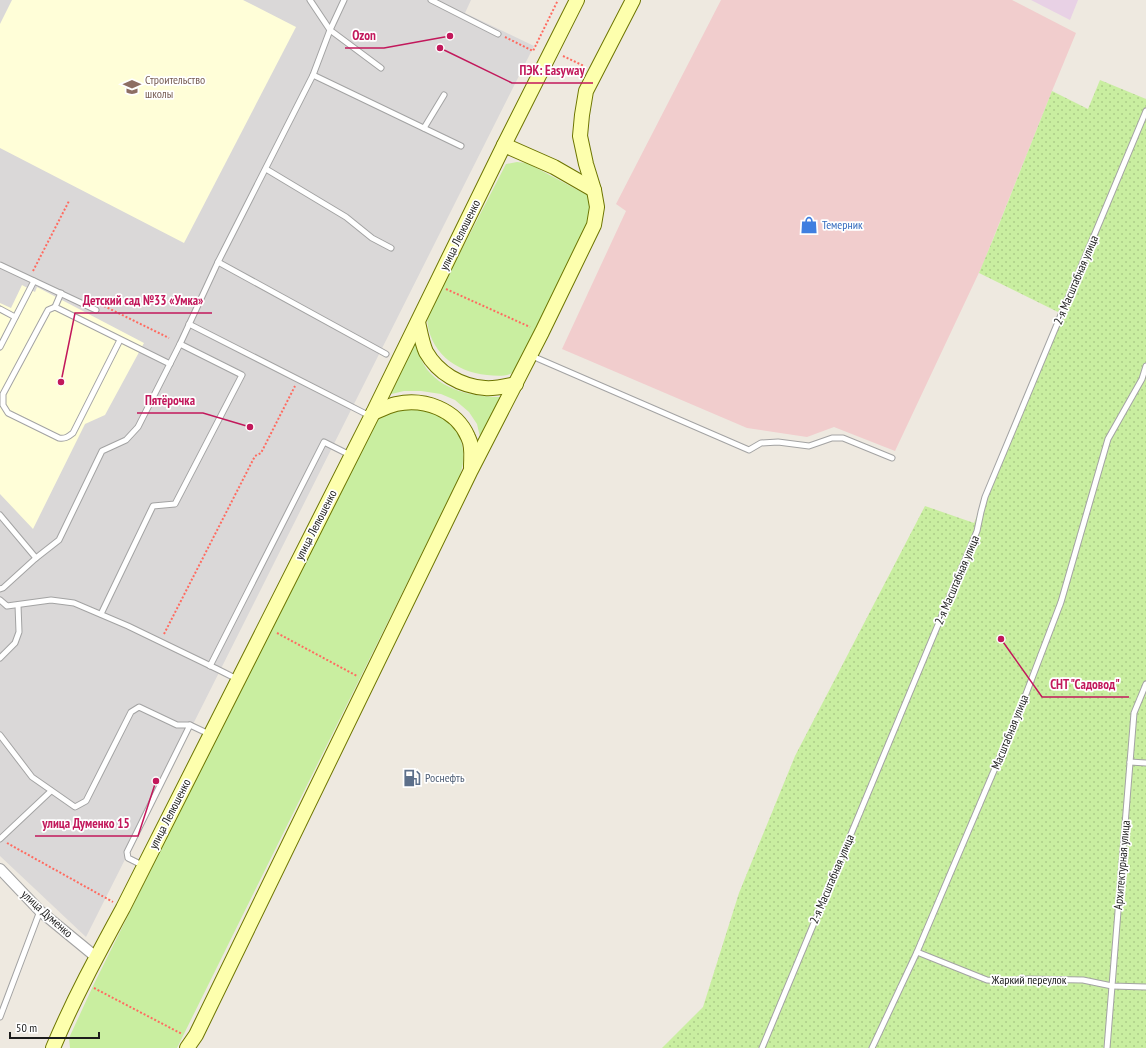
<svg xmlns="http://www.w3.org/2000/svg" width="1146" height="1048" font-family="'PT Sans Narrow',sans-serif">
  <style>
    .residential { fill: #dad8d8 }
    .commercial { fill: #f1cdcd }
    .industrial { fill: #e8d1e5 }
    .education { fill: #fffed8 }
    .grass { fill: #c9eea0 }
    .garden { fill: url(#garden-dots) }
    .lines { fill: none; stroke-linecap: round; stroke-linejoin: round }
    .lane-casing { stroke: #a3a3a3; stroke-width: 7 }
    .street-casing { stroke: #a3a3a3; stroke-width: 12 }
    .secondary-casing { stroke: #6d7500; stroke-width: 16 }
    .path { stroke: #ff6b60; stroke-width: 2; stroke-dasharray: 2 2; stroke-linecap: butt }
    .lane { stroke: #fff; stroke-width: 5 }
    .street { stroke: #fff; stroke-width: 10 }
    .secondary { stroke: #fdffad; stroke-width: 14 }
    .labels { text-anchor: middle; stroke-width: 3.5; stroke-linejoin: round; paint-order: stroke }
    .education-label { font-size: 12px; fill: #785e54; stroke: #fff; text-anchor: start }
    .shop-label { font-size: 12px; fill: #366cbe; stroke: #fff; text-anchor: start }
    .street-label { font-size: 12px; fill: #1c1c1c; stroke: #fff }
    .service-label { font-size: 12px; fill: #4e5e75; stroke: #fff; text-anchor: start }
    .leader { fill: none; stroke: #c2185b; stroke-width: 1.5 }
    .callout-dot { fill: #c2185b; stroke: #fff; stroke-width: 1.5 }
    .callout-label { font-size: 13px; text-anchor: middle; font-weight: bold; fill: #c2185b; stroke: #fff; stroke-width: 3.5; stroke-linejoin: round; paint-order: stroke }
  </style>
  <defs>
    <pattern id="garden-dots" width="8" height="8" patternUnits="userSpaceOnUse"><rect width="8" height="8" fill="#c9eea0"/><path d="M2 2h.1M6 6h.1" fill="none" stroke="#accc89" stroke-width="1.8" stroke-linecap="round"/></pattern>
  </defs>
  <rect width="100%" height="100%" fill="#eee9e0"/>
  <!-- residential -->
  <polygon class="residential" points="0,0 471,0 465,13 534,46 86,937 0,856"/>
  <!-- commercial -->
  <polygon class="commercial" points="721,0 1012,0 1076,33 1052,91 983,264 895,451 834,427 807,437 747,428 562,349 626,211 616,204"/>
  <!-- industrial -->
  <polygon class="industrial" points="1031,0 1078,0 1070,20"/>
  <!-- education -->
  <g class="education">
    <polygon points="12,0 243,0 296,27 184,243 0,148 0,24"/>
    <polygon points="22,285 35,292 37,287 144,343 105,415 85,424 33,529 0,494 0,303 11,308"/>
  </g>
  <!-- grass -->
  <g class="grass">
    <path d="M517,162L527,163L587,195L590,201V224L514,372C506,377 496,376 487,375C455,372 428,351 427,317L506,164Z"/>
    <path d="M416,335C418,345 419,356 424,365C440,391 474,397 502,397L480,437L477,424L469,412L455,400L441,394L421,391H404L383,396Z"/>
    <path d="M414,406C422,408 434,410 441,415C456,424 465,443 463,460C463,465 461,471 460,476L177,1048H70L69,1038L93,986L372,425L385,414Z"/>
  </g>
  <!-- garden -->
  <polygon class="garden" points="1100,80 1146,99 1146,1048 662,1048 703,1007 739,893 795,756 925,506 974,523 1060,313 979,273 994,237 1052,91 1088,109"/>
  <g class="lines">
    <!-- lane casing -->
    <g class="lane-casing">
      <g id="lane">
        <polyline points="310,0 330,30 381,68"/>
        <polyline points="431,0 498,34"/>
        <polyline points="313,75 461,146"/>
        <polyline points="424,128 444,95"/>
        <polyline points="266,169 346,217 372,238 391,248"/>
        <polyline points="218,262 386,354"/>
        <polyline points="0,265 96,310"/>
        <polyline points="61,293 55,307 170,364"/>
        <path d="M55,307L48,310L47,312L3,394V405L8,413L59,438C65,439 68,437 73,433L120,340"/>
        <polyline points="0,309 15,317"/>
        <polyline points="189,324 370,416"/>
        <polyline points="0,347 34,281"/>
        <polyline points="532,356 749,450 761,443 778,442 809,446 832,438 843,438 892,458"/>
        <polyline points="0,515 36,558 59,540 102,451 126,440 138,427 180,344 218,262 313,75 330,30 344,0"/>
        <polyline points="0,589 3,588 36,558"/>
        <polyline points="0,600 7,606 51,600 74,603 128,626 217,669 237,679"/>
        <polyline points="101,614 153,506 175,504 242,375 180,344"/>
        <polyline points="0,658 15,643 19,632 18,605"/>
        <polyline points="210,666 324,442 350,455"/>
        <polyline points="190,725 209,734"/>
        <polyline points="0,735 32,777 75,807 86,801 131,712 139,707 177,725 190,725 127,852 128,858 142,865"/>
        <polyline points="1130,762 1146,763"/>
        <polyline points="0,839 51,791"/>
        <polyline points="917,952 987,980 1002,981 1027,979 1083,980 1112,986 1146,987"/>
        <polyline points="0,1017 40,911"/>
        <polyline points="762,1048 977,531 981,512 985,497 1146,111"/>
        <polyline points="872,1048 917,952 1021,707 1061,602 1108,439 1142,379 1146,366"/>
        <polyline points="1107,1048 1134,713 1146,684"/>
      </g>
    </g>
    <!-- street casing -->
    <g class="street-casing">
      <polyline id="street" points="0,869 40,911 96,957"/>
    </g>
    <!-- secondary casing -->
    <g class="secondary-casing">
      <g id="secondary">
        <polyline points="504,145 554,167 594,190"/>
        <path d="M418,322C420,331 422,343 426,352C438,373 460,386 485,388C495,389 506,386 516,384"/>
        <path d="M373,413C380,410 388,406 396,404C424,398 456,409 468,437C473,446 471,457 471,467"/>
        <path d="M53,1048C73,1000 98,954 123,908L371,417L504,145L577,0"/>
        <polyline points="187,1048 196,1035 471,470 542,332 594,225 597,207 594,190 586,164 580,136 582,115 586,91 633,0"/>
      </g>
    </g>
    <!-- path -->
    <g class="path">
      <polyline points="505,37 533,51 558,0"/>
      <polyline points="563,56 584,66"/>
      <polyline points="33,271 69,201"/>
      <polyline points="446,289 530,327"/>
      <polyline points="104,306 169,338"/>
      <polyline points="277,633 357,676"/>
      <polyline points="164,634 255,456 261,453 295,386"/>
      <polyline points="7,843 113,902"/>
      <polyline points="94,988 182,1034"/>
    </g>
    <!-- lane -->
    <use href="#lane" class="lane"/>
    <!-- street -->
    <use href="#street" class="street"/>
    <!-- secondary -->
    <use href="#secondary" class="secondary"/>
  </g>
  <!-- icons -->
  <defs>
    <g id="school-bare" transform="scale(1.38)"><path d="M0-5L7-2L0 1L-7-2ZM-4 1L0 2.5L4 1V4Q0 6-4 4Z" fill="#8d6e63" stroke="#fff" stroke-width="2.5" paint-order="stroke"/></g>
    <g id="shop-bare" transform="scale(1.38)"><path d="M-5-2.5h2.3a2.7 3.5 0 0 1 5.4 0H5L5.5 6h-11ZM-1.5-2.5h3a1.5 2.3 0 0 0-3 0Z" fill="#3f7fe0" stroke="#fff" stroke-width="2.5" paint-order="stroke"/></g>
    <g id="fuel-bare" transform="scale(1.38)"><path d="M-5.5-6h7V0h2V4h1.3V-2.5L3-4.5l.8-.8L6-3V5H2.5V1h-1V6h-7ZM-4.2-4.7v3.2H.2V-4.7Z" fill="#5c6f8a" stroke="#fff" stroke-width="2.5" paint-order="stroke"/></g>
  </defs>
  <g fill-rule="evenodd">
    <use href="#school-bare" x="132" y="87"/>
    <use href="#shop-bare" x="809" y="225"/>
    <use href="#fuel-bare" x="412" y="778"/>
  </g>
  <g class="labels">
    <!-- education labels -->
    <g class="education-label">
      <text x="145" y="84">Строительство<tspan x="145" dy="14">школы</tspan></text>
    </g>
    <!-- shop labels -->
    <g class="shop-label">
      <text x="822" y="229">Темерник</text>
    </g>
    <!-- street labels -->
    <g class="street-label">
      <text transform="translate(460 235) rotate(-64)" y="4">улица Лелюшенко</text>
      <text transform="translate(1076 280) rotate(-67)" y="4">2-я Масштабная улица</text>
      <text transform="translate(316 525) rotate(-63)" y="4">улица Лелюшенко</text>
      <text transform="translate(957 580) rotate(-67)" y="4">2-я Масштабная улица</text>
      <text transform="translate(1010 732) rotate(-68)" y="4">Масштабная улица</text>
      <text transform="translate(170 814) rotate(-63)" y="4">улица Лелюшенко</text>
      <text transform="translate(1122 865) rotate(-85)" y="4">Архитектурная улица</text>
      <text transform="translate(832 879) rotate(-67)" y="4">2-я Масштабная улица</text>
      <text transform="translate(47 914) rotate(42)" y="4">улица Думенко</text>
      <text x="1029" y="984">Жаркий переулок</text>
    </g>
    <!-- service labels -->
    <g class="service-label">
      <text x="425" y="782">Роснефть</text>
    </g>
  </g>
  <!-- callouts -->
  <path class="leader" d="M450 36L384 48H345M440 48L512 83H593M61 382L75 313H212M250 427L203 413H137M1001 639L1042 697H1129M156 781L138 836H35"/>
  <g class="callout-dot">
    <circle cx="450" cy="36" r="4"/>
    <circle cx="440" cy="48" r="4"/>
    <circle cx="61" cy="382" r="4"/>
    <circle cx="250" cy="427" r="4"/>
    <circle cx="1001" cy="639" r="4"/>
    <circle cx="156" cy="781" r="4"/>
  </g>
  <g class="callout-label">
    <text x="364" y="40">Ozon</text>
    <text x="552" y="75">ПЭК: Easyway</text>
    <text x="143" y="305">Детский сад №33 «Умка»</text>
    <text x="170" y="405">Пятёрочка</text>
    <text x="1085" y="689">СНТ "Садовод"</text>
    <text x="86" y="828">улица Думенко 15</text>
  </g>
  <!-- scale -->
  <path d="M10 1032v6h89v-6" fill="none" stroke="#1c1c1c" stroke-width="2"/>
  <text x="16" y="1032" font-size="12" fill="#1c1c1c" stroke="#ffffff" stroke-width="3" paint-order="stroke">50 m</text>
</svg>
